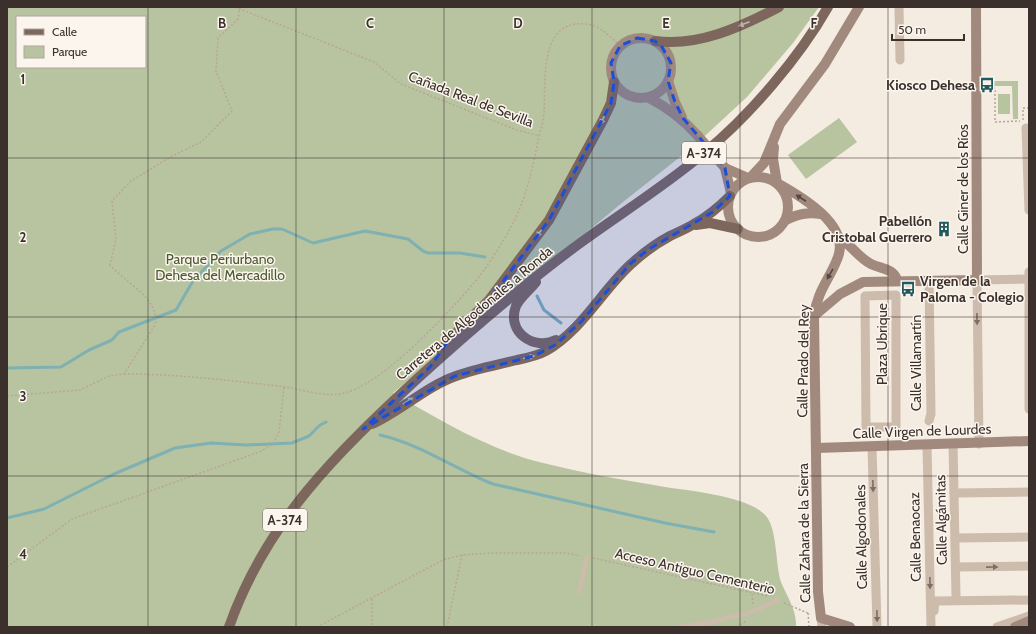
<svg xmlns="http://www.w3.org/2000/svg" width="1036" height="634" font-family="Cabin,sans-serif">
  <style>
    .green { fill: #b8c4a0; fill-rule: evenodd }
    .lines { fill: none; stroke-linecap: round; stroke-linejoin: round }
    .stream { stroke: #7fb0b2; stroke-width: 3 }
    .path { stroke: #b9a596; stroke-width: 1.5; stroke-dasharray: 2 2; stroke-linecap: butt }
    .lane { stroke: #cdbbac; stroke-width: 4.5 }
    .street { stroke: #cdbbac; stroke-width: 9 }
    .secondary { stroke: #a18a7d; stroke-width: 10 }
    .primary { stroke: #7d675c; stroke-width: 10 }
    .secondary-bridge { stroke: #a18a7d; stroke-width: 10 }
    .oneway { fill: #c2b5ac }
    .oneway2 { fill: #544640 }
    .oneway3 { fill: #7d6f65 }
    .marked { fill: #1d4ed8; fill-opacity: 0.2; stroke: #1d4ed8; stroke-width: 3; stroke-dasharray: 8 5; stroke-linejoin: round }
    .grid { fill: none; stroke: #3b302b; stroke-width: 1; stroke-opacity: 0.55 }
    .labels { text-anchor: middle; stroke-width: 3; stroke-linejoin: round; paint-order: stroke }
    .shield { fill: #fbf5ee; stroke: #756b66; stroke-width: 1 }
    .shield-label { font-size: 13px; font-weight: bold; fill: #3b302b }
    .poi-label { font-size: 14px; font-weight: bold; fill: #3b302b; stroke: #fbf5ee; text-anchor: end }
    .street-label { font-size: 14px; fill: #3b302b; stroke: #fbf5ee }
    .park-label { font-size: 14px; fill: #4a5a2e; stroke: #fbf5ee }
    .grid-label { font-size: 13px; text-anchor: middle; font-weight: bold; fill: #3b302b; stroke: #fbf5ee; stroke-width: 3; stroke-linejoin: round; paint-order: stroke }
  </style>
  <rect width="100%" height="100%" fill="#f4ebe1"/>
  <!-- green -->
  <g class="green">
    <path d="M7,7H819L793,43L747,97L694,146L623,202L393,393C440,420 489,450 543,463C583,473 624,480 665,487C691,491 744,496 763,513C778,524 775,565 781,582C787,597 797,610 796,627H7ZM17,17H145V67H17Z"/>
    <polygon points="993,81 1018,81 1018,119 1013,119 1012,86 992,86"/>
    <rect x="998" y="94" width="12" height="20"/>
    <polygon points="839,118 857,142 806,179 788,155"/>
  </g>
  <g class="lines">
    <!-- stream -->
    <g class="stream">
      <polyline points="537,296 544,310 561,323"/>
      <polyline points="7,368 61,367 89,350 112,340 119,332 176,310 193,281 221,251 250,234 273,229 282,229 313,243 365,231 408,239 423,251 428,253 460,253 485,257"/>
      <path d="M380,435C420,444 455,469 493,484L665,523L714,532"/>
      <polyline points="7,518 44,509 114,474 175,448 211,443 246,445 292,443 309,436 320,425 326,422"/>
    </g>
    <!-- path -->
    <g class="path">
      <path d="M235,7L374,62L401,84L514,129L539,136C541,128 544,120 544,112C546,86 539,28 576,24C596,22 606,32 620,46"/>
      <polyline points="985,88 995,88 995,122 1020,121"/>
      <polyline points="1023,120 1023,108 1029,108"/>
      <path d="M124,374C175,374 226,380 278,386C298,388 320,397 340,394C380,388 447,314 474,283C485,270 504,241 512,225C527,197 533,166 539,136"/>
      <path d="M7,396L80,390L109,376L124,374L155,325C161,299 124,282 110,265L116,239L112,201L131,181L172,156L201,142L232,111L216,71L218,38L238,19L240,7"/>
      <polyline points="593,558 767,596"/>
      <polyline points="7,567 72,519 262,451 273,444 279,432 284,387"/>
      <polyline points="752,594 753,604"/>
      <polyline points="372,599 372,627"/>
      <polyline points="784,603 810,614"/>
      <polyline points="808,613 809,627"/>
      <polyline points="317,627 443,560 462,555 492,553 566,553 580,556"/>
      <polyline points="447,627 462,555"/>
      <polyline points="737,627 746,621"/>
    </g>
    <!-- lane -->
    <g class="lane">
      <polyline points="579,592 587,557"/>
      <polyline points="681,627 715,621 752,612 777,600"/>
    </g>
    <!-- street -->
    <g class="street">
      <polyline points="899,7 900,60"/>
      <polyline points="1026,128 1029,210"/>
      <polyline points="1029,272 1029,409"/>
      <polyline points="929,281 931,414 929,421"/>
      <polygon points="896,295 896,427 866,427 865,296"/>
      <polyline points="953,444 956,596"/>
      <polyline points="979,444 977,280 1029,279"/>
      <polyline points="927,446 931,627"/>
      <polyline points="872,447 877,627"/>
      <polyline points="954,493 1029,492"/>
      <polyline points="955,538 1029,537"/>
      <polyline points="956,567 1029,566"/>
      <polyline points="934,611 935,601 1029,600"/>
      <polyline points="821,618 822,627"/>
      <polyline points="997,627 1029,616"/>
    </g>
    <!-- secondary -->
    <g class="secondary">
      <circle cx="641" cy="68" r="30"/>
      <polyline points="668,81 675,102 682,117"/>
      <path d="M649,98C669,108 683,119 698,136"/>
      <polyline points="774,147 773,159 777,183"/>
      <polyline points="721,163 725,168 731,193"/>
      <polyline points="725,168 748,178"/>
      <circle cx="758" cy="207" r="30"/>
      <polyline points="751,177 764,163 780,124 825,64 859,7"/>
      <path d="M779,184C802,197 850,225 838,257C830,279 817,291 814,316L818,592L821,618L850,627"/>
      <path d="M786,220C798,214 807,212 821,214"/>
      <path d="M839,237C851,245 859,258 871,264C881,269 893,268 897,280"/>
      <polyline points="814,316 840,294 863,282 977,280 976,7"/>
      <polyline points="817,448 1029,441"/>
      <polyline points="1015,627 1029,621"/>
    </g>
    <!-- primary -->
    <g class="primary">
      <path d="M655,41C698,47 741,27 779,7"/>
      <polyline points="696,225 710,223 738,229"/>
      <path d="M536,282C530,290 520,297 516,306C506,332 534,351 556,340"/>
      <polyline points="441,351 448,341 489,300 549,220 603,120 611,103 614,82"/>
      <path d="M372,424C401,411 425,387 456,376C475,369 497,365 517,360C527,358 537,356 546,351C582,330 601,292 630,265C642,254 655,244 670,236C678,232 686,229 694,224C707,217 719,207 730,196"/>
      <path d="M229,627C266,521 338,452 418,378C471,330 525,283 583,241C623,212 666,185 704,153C749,116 799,58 828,7"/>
    </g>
    <!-- secondary-bridge -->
    <polyline class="secondary-bridge" points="698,136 721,163"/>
  </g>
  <!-- one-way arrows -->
  <defs><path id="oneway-solid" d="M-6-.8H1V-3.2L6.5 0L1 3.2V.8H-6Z"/></defs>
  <g class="oneway">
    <use href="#oneway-solid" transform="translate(744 24) rotate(159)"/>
    <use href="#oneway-solid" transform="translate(603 119) rotate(116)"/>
    <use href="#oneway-solid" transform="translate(540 232) rotate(126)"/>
    <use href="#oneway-solid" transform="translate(529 357) rotate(-14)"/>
    <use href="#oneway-solid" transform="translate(408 401) rotate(-32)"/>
  </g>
  <g class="oneway2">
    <use href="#oneway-solid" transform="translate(801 198) rotate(-147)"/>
    <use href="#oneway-solid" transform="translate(830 274) rotate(120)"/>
  </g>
  <g class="oneway3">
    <use href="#oneway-solid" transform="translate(977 319) rotate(89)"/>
    <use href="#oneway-solid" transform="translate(873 486) rotate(89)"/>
    <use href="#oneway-solid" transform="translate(992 567) rotate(-1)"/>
    <use href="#oneway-solid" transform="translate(930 583) rotate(89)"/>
    <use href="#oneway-solid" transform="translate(877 616) rotate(89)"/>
  </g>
  <!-- marked area -->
  <path class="marked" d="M637,38L655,41L662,47L671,63L668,81L675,102L683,118L725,168L730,196L713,212L649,249L630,264L581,322L555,345L534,356L455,376L363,429L430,367L448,341L489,300L549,220L611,103L614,82L611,63L620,46Z"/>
  <!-- grid -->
  <path class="grid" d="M148,7V627M296,7V627M444,7V627M592,7V627M740,7V627M888,7V627M7,158H1029M7,317H1029M7,476H1029"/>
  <!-- icons -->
  <defs>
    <g id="bus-bare" transform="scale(1.2)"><path d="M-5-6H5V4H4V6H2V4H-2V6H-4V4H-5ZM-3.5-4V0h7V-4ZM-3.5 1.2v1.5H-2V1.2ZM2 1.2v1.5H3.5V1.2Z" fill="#1f5a5e" stroke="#fbf5ee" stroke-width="2.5" paint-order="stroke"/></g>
    <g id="building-bare" transform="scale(1.2)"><path d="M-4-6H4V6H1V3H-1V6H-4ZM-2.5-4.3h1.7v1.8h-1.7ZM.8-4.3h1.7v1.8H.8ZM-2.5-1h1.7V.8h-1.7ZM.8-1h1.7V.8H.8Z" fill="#1f5a5e" stroke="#fbf5ee" stroke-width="2.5" paint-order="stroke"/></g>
  </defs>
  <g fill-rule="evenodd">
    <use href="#bus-bare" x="987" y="85"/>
    <use href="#building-bare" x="944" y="229"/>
    <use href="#bus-bare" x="908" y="289"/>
  </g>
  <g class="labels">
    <!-- shield labels -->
    <g class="shield">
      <rect x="682" y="142" width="44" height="22" rx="3"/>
      <rect x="263" y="509" width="44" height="22" rx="3"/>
    </g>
    <g class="shield-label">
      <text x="704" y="158">A-374</text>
      <text x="285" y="525">A-374</text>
    </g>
    <!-- poi labels -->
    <g class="poi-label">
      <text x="975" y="90">Kiosco Dehesa</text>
      <text x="932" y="226">Pabellón<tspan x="932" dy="16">Cristobal Guerrero</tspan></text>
      <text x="920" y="286" text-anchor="start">Virgen de la<tspan x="920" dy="16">Paloma - Colegio</tspan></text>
    </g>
    <!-- street labels -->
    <g class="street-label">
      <text transform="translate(471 99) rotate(21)" y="5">Cañada Real de Sevilla</text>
      <text transform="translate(963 189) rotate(-90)" y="5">Calle Giner de los Ríos</text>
      <text transform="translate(474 313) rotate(-40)" y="5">Carretera de Algodonales a Ronda</text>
      <text transform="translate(882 344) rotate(-90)" y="5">Plaza Ubrique</text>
      <text transform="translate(803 361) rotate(-89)" y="5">Calle Prado del Rey</text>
      <text transform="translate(916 363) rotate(-90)" y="5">Calle Villamartín</text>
      <text transform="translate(922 431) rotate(-2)" y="5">Calle Virgen de Lourdes</text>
      <text transform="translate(941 520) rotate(-91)" y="5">Calle Algámitas</text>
      <text transform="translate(804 533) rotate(-91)" y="5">Calle Zahara de la Sierra</text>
      <text transform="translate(861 537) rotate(-91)" y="5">Calle Algodonales</text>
      <text transform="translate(915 537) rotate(-91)" y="5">Calle Benaocaz</text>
      <text transform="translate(695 571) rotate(13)" y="5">Acceso Antiguo Cementerio</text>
    </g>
    <!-- park labels -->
    <g class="park-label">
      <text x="220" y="264">Parque Periurbano<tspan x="220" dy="16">Dehesa del Mercadillo</tspan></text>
    </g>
  </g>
  <g class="grid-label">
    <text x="222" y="28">B</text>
    <text x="370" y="28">C</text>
    <text x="518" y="28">D</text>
    <text x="666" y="28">E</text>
    <text x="814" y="28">F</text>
    <text x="23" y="84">1</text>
    <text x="23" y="242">2</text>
    <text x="23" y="401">3</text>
    <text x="23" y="559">4</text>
  </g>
  <!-- border -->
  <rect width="1036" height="634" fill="none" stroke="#3b302b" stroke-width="16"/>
  <!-- legend -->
  <rect x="16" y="16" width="130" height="52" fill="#fbf5ee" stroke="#aea6a0"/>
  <rect x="24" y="29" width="20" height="6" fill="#7d675c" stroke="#aea6a0"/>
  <text x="52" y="36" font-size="12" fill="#3b302b">Calle</text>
  <rect x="24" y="46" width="20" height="12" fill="#b8c4a0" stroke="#aea6a0"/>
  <text x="52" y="56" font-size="12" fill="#3b302b">Parque</text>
  <!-- scale -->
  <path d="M892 34v6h72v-6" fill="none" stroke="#3b302b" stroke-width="2"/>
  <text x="898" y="34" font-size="12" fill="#3b302b" stroke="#fbf5ee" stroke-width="3" paint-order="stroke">50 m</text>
</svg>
